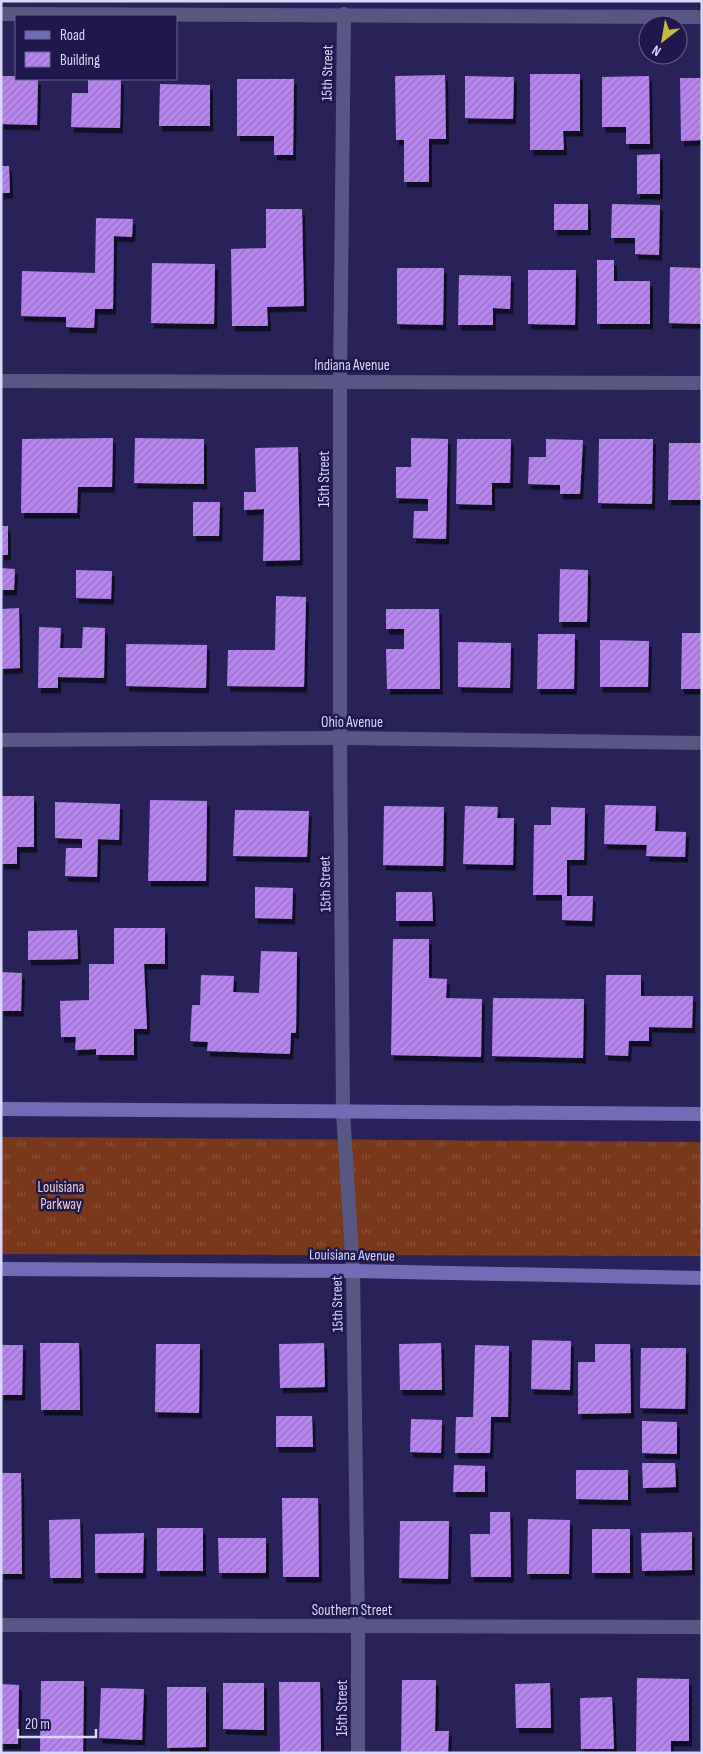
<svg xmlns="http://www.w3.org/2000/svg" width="703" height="1754" font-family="'Sofia Sans Condensed',sans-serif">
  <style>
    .grass { fill: url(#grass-tufts) }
    .building { fill: url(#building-hatch); filter: url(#shadow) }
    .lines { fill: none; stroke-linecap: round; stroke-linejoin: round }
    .minor { stroke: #585783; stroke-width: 14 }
    .secondary { stroke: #716db4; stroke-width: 14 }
    .labels { text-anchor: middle; stroke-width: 5; stroke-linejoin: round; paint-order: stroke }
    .street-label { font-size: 15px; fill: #d7d8fa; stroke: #20184d }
    .park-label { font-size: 15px; fill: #eed0c4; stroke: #20184d }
  </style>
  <defs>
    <pattern id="grass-tufts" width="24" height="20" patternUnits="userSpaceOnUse" patternTransform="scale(1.25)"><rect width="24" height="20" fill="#783819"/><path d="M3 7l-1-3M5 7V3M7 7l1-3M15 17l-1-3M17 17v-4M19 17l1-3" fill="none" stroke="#8a543b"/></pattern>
    <pattern id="building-hatch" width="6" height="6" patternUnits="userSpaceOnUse" patternTransform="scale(1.25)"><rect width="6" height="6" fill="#b885ef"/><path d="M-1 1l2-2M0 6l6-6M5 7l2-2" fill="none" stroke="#9471be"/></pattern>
    <filter id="shadow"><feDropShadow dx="3" dy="5.5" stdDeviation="0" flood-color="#0009"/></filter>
  </defs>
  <rect width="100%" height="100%" fill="#292258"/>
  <!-- grass -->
  <polygon class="grass" points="1,1137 702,1142 702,1256 1,1254"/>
  <!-- building -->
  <g class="building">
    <polygon points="530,74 580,74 580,131 563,131 564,150 530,150"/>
    <polygon points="445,75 446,139 429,139 429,182 404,182 404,140 396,140 395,76"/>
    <polygon points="1,76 16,76 16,79 38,79 37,125 1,124"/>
    <polygon points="465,76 514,77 513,119 465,118"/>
    <polygon points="649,76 650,144 626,144 626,127 602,127 602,77"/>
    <polygon points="680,78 702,78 702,140 681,141"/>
    <polygon points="88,79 121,79 120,128 71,127 72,93 88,93"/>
    <polygon points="237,79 294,79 293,155 274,155 274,136 237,136"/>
    <polygon points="160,84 210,85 210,126 159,126"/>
    <polygon points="660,154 660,194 637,194 637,155"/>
    <polygon points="1,166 9,166 10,193 1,193"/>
    <rect x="554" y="204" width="34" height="26"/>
    <polygon points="612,204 660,205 659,255 635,254 635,238 611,238"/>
    <polygon points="266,209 302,209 304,306 267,307 268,326 232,326 231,249 266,248"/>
    <polygon points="96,218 133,219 132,237 114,236 113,309 95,309 94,328 66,327 66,317 21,316 22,271 95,273"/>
    <polygon points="597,260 614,260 614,281 650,281 650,324 597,324"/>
    <polygon points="152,263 215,264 214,324 151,323"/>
    <polygon points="670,267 702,268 702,324 669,323"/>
    <polygon points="397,268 444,268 443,325 397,324"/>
    <polygon points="528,270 576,270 575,325 528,324"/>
    <polygon points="459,275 511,276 510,309 493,308 493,325 458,325"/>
    <polygon points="113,438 112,487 78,487 77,513 21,513 22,439"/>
    <polygon points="135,438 204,439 204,484 134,483"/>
    <polygon points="411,438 448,439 446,539 413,538 414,511 428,511 428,499 396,498 396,467 411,467"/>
    <polygon points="457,439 511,439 510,483 492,483 492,505 456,504"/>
    <polygon points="546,439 583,440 580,494 560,494 560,485 528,484 529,457 546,457"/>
    <polygon points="599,439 653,439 652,504 598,503"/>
    <polygon points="669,443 702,443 702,500 668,500"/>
    <polygon points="298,447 300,560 263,561 264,509 244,510 244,492 256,492 255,448"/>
    <polygon points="193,502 220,502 219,536 193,536"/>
    <rect x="1" y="526" width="7" height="29"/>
    <polygon points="1,568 15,569 14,590 1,590"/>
    <polygon points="560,569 588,570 587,622 559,622"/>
    <polygon points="76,570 112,571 111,599 76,598"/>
    <polygon points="276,596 306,597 304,687 227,686 228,650 275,650"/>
    <polygon points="19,608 20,668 1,669 1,609"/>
    <polygon points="386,609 439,609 440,689 387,689 386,649 404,649 404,629 386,629"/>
    <polygon points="39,627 61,628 60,648 82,648 83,627 105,628 104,678 58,677 58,688 38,688"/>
    <polygon points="682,633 702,633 702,689 681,689"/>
    <polygon points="538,634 575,634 574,689 537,689"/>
    <polygon points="600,640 649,641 648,687 600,687"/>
    <polygon points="458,642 511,643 510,688 458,687"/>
    <polygon points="126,644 207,645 206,688 126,686"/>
    <polygon points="1,796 34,796 34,847 17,847 17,864 1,864"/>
    <polygon points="150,800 207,801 206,881 148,881"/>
    <polygon points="55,802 120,804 119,840 98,839 97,877 65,876 66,848 82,848 82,839 55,838"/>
    <polygon points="605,805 656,806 655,831 686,832 685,857 646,856 647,845 604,844"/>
    <polygon points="384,806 444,807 443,866 383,865"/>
    <polygon points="465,806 498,807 497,818 514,818 513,865 463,864"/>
    <polygon points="551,807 585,808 584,860 567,860 567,896 593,896 592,921 562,920 562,895 533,895 534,825 551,825"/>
    <polygon points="235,810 309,811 307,857 233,856"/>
    <polygon points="255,887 293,888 292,919 255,918"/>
    <polygon points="396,892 432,892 433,921 396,921"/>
    <polygon points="114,928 165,928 165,964 144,964 147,1029 134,1029 134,1055 96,1055 96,1049 75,1050 76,1037 61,1037 60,1001 89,1000 89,964 114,964"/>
    <polygon points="77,930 78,959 28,960 28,931"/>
    <polygon points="393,939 429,939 429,978 447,979 446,998 482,999 481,1057 391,1055"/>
    <polygon points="261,951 297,952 296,1033 291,1033 290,1054 207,1051 208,1042 190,1041 192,1005 200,1005 201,975 234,976 233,992 259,993"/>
    <polygon points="1,972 22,973 21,1011 1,1011"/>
    <polygon points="606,975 641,975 641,996 693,996 692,1028 649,1027 649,1041 629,1041 628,1056 605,1055"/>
    <polygon points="493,998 584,999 583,1058 492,1056"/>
    <polygon points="532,1340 571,1341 570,1390 531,1389"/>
    <polygon points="40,1343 79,1343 80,1410 41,1410"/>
    <polygon points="324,1343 325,1387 280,1388 279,1344"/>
    <polygon points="441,1343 442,1390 400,1390 399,1344"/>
    <polygon points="156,1344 200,1344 199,1413 155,1412"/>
    <polygon points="595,1344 630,1344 631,1413 578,1414 578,1362 595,1362"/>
    <polygon points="1,1345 23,1345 22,1395 1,1395"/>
    <polygon points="475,1345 509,1346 508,1417 491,1417 490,1453 455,1453 456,1417 473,1417"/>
    <polygon points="641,1348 686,1348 685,1409 640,1408"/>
    <polygon points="276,1416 312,1416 313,1447 276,1447"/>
    <polygon points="411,1419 442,1420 441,1453 410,1452"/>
    <polygon points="642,1421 677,1422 677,1454 642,1453"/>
    <polygon points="642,1463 675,1463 676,1487 643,1488"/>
    <polygon points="454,1465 485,1466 485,1492 453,1492"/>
    <polygon points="576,1470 628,1470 628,1500 576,1499"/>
    <polygon points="1,1473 21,1473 22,1574 1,1574"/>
    <polygon points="282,1498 318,1498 319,1577 283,1577"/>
    <polygon points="490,1512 510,1512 511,1577 471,1577 470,1534 490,1534"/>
    <polygon points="80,1519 81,1578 50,1578 49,1520"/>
    <polygon points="528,1519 570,1520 569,1574 527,1574"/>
    <polygon points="400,1521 449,1521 448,1579 399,1578"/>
    <rect x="157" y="1528" width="46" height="43"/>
    <rect x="592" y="1529" width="38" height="44"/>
    <polygon points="692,1532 692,1570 642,1571 641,1533"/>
    <polygon points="144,1533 143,1573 95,1573 95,1534"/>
    <polygon points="218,1538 266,1538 266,1573 219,1573"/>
    <polygon points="637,1678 689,1679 689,1741 671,1741 671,1753 636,1753"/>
    <polygon points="402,1680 436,1680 435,1731 449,1731 448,1753 401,1753"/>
    <polygon points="41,1681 84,1681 83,1753 40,1753"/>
    <polygon points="279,1682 320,1682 321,1753 280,1753"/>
    <polygon points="223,1683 264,1683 264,1730 223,1729"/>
    <polygon points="550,1683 551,1728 516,1728 515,1684"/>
    <polygon points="1,1684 19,1685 18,1744 1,1744"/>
    <polygon points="167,1687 206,1687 206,1747 167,1748"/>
    <polygon points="101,1688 144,1689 142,1740 99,1738"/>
    <polygon points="612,1697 614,1749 581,1749 580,1698"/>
  </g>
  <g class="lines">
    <!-- minor -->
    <g class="minor">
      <polyline points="1,14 702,17"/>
      <polyline points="344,14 340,381 340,738 343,1112 353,1271 358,1626 358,1753"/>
      <polyline points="1,381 702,383"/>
      <polyline points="1,740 340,738 702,743"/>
      <polyline points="1,1625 702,1627"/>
    </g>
    <!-- secondary -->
    <g class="secondary">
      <polyline points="1,1109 702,1114"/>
      <polyline points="1,1269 353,1271 702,1278"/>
    </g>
  </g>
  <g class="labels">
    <!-- street labels -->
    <g class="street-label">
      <text transform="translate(327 73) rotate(-89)" y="5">15th Street</text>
      <text x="352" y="370">Indiana Avenue</text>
      <text transform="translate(324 479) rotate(-90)" y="5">15th Street</text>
      <text x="352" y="727">Ohio Avenue</text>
      <text transform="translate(325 884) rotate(-91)" y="5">15th Street</text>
      <text transform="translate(352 1255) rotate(1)" y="5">Louisiana Avenue</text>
      <text transform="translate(337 1304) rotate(-91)" y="5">15th Street</text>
      <text x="352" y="1615">Southern Street</text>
      <text transform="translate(342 1708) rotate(-90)" y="5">15th Street</text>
    </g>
    <!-- park labels -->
    <g class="park-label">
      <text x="61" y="1192">Louisiana<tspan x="61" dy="17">Parkway</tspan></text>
    </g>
  </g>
  <!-- border -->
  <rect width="703" height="1754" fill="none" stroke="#d7d8fa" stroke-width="5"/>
  <!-- legend -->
  <rect x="15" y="15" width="162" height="65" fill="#20184d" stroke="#696592"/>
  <rect x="25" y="31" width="25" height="8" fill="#716db4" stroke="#696592"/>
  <text x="60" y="40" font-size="15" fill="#d7d8fa">Road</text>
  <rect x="25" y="52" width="25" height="15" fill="url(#building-hatch)" stroke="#696592"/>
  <text x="60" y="65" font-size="15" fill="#d7d8fa">Building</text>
  <!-- north arrow -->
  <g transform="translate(663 40) rotate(211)"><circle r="24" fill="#20184d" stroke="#696592"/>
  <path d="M0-4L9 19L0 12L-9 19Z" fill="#c6bc3c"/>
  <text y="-8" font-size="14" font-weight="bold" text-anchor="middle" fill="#d7d8fa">N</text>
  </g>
  <!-- scale -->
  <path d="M18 1729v8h78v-8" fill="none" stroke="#d7d8fa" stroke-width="2.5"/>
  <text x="25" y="1729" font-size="15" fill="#d7d8fa" stroke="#20184d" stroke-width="4" paint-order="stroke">20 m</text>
</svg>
